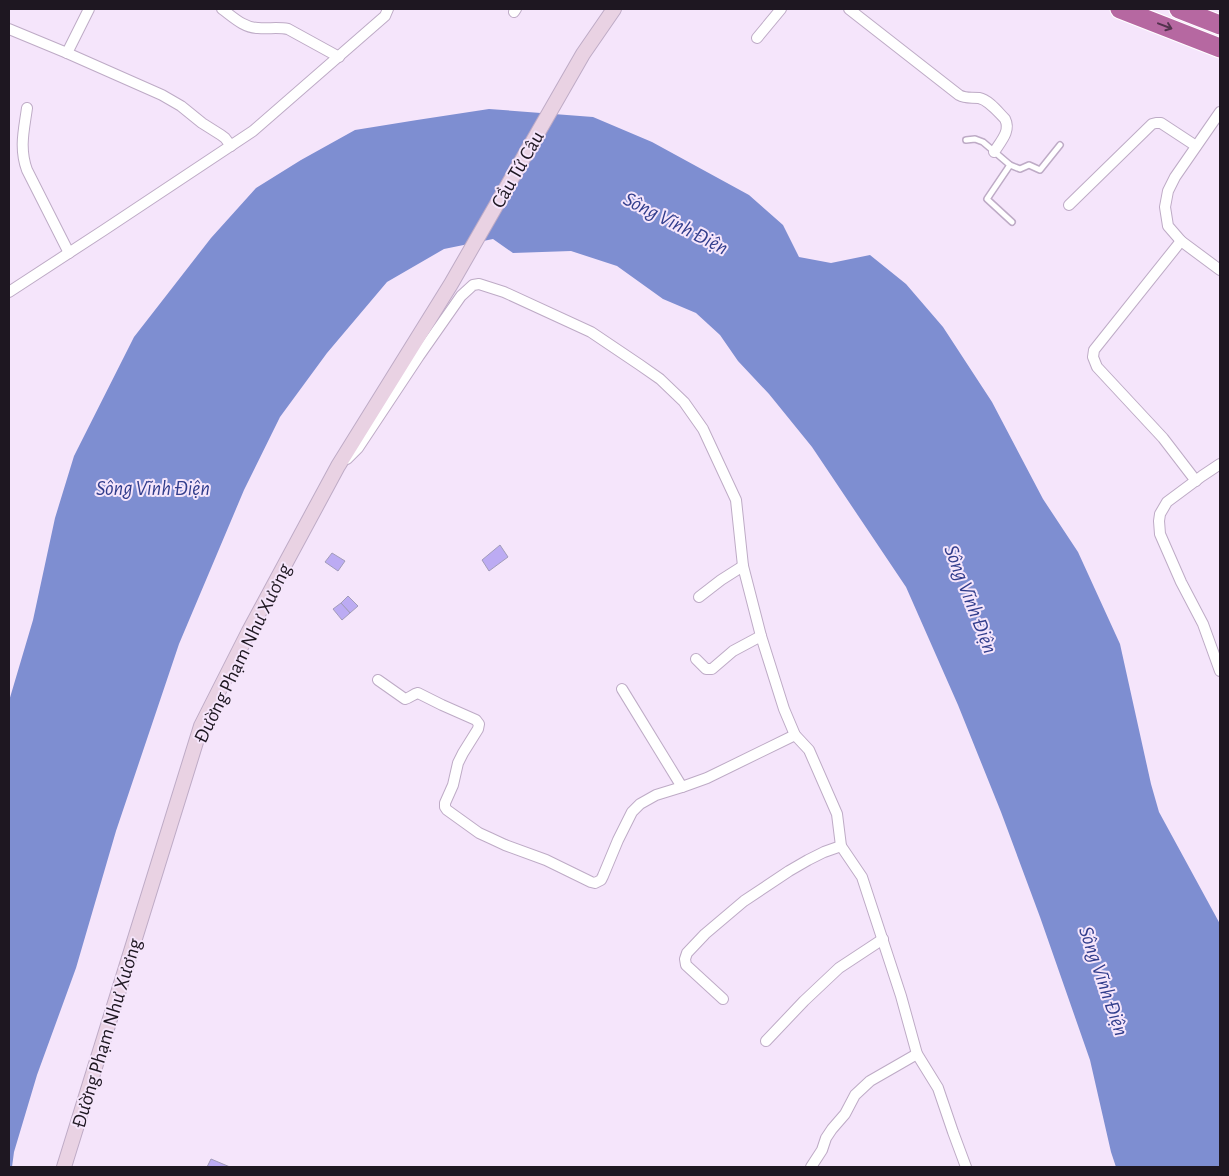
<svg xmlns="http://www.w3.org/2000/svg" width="1229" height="1176" font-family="'Alegreya Sans',sans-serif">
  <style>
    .water { fill: #7e8ed1 }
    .building { fill: #bcabf3; stroke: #a29cba }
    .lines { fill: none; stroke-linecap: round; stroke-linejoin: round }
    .lane-casing { stroke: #beabc6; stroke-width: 8 }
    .street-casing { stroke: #beabc6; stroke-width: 12 }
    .secondary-casing { stroke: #beabc6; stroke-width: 16 }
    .highway-casing { stroke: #fff; stroke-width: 21 }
    .lane { stroke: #fff; stroke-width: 5 }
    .street { stroke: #fff; stroke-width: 10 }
    .secondary { stroke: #e9d2e3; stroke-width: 14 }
    .highway { stroke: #b668a1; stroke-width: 19 }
    .oneway { stroke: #53334e }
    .labels { text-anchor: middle; stroke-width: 4; stroke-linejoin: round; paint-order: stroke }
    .street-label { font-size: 20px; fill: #1e1721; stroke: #f5e5fb }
    .water-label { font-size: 21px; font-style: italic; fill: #313d8c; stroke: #f5e5fb }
  </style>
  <rect width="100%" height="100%" fill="#f5e5fb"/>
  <!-- water -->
  <polygon class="water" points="489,109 593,117 652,142 749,195 783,225 799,257 831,263 870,255 906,284 943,327 992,402 1043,499 1078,552 1120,644 1151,784 1159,812 1220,924 1220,1167 1116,1167 1111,1152 1090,1060 1040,917 1001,812 958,705 906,587 812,447 769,394 738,361 720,335 696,313 663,299 617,266 571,251 513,253 493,239 444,249 387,282 327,353 280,417 244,490 179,644 116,831 76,968 37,1075 14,1152 12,1167 9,1167 9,701 33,620 55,518 74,456 134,337 211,238 256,188 301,160 355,130 417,120"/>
  <!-- building -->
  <g class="building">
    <polygon points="500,545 508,557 489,571 482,560"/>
    <polygon points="332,553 345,561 338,571 325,562"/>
    <polygon points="348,596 358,606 350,613 341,603"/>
    <polygon points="341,603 350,613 342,620 333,609"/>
    <polygon points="211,1159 230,1167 207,1167"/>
  </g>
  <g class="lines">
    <!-- lane casing -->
    <g class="lane-casing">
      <g id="lane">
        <polyline points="966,140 975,139 983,142 1010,165 1020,169 1029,165 1040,170 1060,145"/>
        <polyline points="1010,165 987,199 1012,222"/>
      </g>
    </g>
    <!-- street casing -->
    <g class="street-casing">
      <g id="street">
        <path d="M222,9C233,17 244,28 258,28C268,29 278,27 288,29L339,57"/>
        <path d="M849,9L959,95C966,99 971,97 979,98C989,100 998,112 1005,119C1011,131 1001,141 994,152"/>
        <polyline points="514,12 516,9"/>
        <polyline points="9,29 67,53 162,95 181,106 202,123 221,135 225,138 231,146"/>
        <polyline points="757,38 781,9"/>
        <polyline points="67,53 89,9"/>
        <path d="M27,108C24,130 19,148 27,170L69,253"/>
        <polyline points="1220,112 1175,177 1168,191 1165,207 1168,226 1181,241 1220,270"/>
        <polyline points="1069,205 1152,124 1156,123 1161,123 1196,146"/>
        <polyline points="1181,241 1094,350 1093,357 1097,367 1163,438 1196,481"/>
        <polyline points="9,292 104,230 253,131 385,16 388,9"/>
        <polyline points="347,459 358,448 419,356 461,296 473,285 479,284 504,292 591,332 640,365 660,379 684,402 703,429 736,500 743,566 761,636 784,709 795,735 809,750 837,814 841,846 862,877 901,996 917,1054 938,1088 953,1132 966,1167"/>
        <polyline points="1220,464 1202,476 1167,502 1160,514 1159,521 1160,534 1181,582 1203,624 1220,671"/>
        <polyline points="699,597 721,580 743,566"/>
        <polyline points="696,659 706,669 712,669 733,651 761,636"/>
        <path d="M378,680L405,699C410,698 413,694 418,693L442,705L476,720L479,724L478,729L463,753L458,763L453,785L445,803V807L447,810L479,833L490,838L505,845L546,860L591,882L595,883L601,880L603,876L618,840L632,812L640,804L656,795L682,787L707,778L795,735"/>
        <polyline points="622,689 682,787"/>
        <polyline points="723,999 686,965 685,959 687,953 705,934 744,901 789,871 808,860 824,852 841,846"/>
        <polyline points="766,1041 804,1001 839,968 883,939"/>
        <polyline points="811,1167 822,1150 826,1138 832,1129 845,1114 855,1095 870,1081 917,1054"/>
      </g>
    </g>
    <!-- secondary casing -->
    <g class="secondary-casing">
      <polyline id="secondary" points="64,1167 201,726 249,631 338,466 451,284 583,54 614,9"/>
    </g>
    <!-- highway casing -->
    <g class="highway-casing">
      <g id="highway">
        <polyline points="1120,9 1220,48"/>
        <polyline points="1179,9 1220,25"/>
      </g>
    </g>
    <!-- lane -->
    <use href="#lane" class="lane"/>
    <!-- street -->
    <use href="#street" class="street"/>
    <!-- secondary -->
    <use href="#secondary" class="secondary"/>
    <!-- highway -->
    <use href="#highway" class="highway"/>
  </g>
  <!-- one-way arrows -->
  <defs><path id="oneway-shaft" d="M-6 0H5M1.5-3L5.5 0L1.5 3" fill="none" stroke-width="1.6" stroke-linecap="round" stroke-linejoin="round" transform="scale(1.25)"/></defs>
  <use class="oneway" href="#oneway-shaft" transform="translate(1165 26) rotate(21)"/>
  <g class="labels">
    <!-- street labels -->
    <g class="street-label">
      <text transform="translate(517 169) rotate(-60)" y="7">Cầu Tứ Câu</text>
      <text transform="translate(242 653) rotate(-64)" y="7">Đường Phạm Như Xương</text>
      <text transform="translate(106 1033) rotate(-73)" y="7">Đường Phạm Như Xương</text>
    </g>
    <!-- water labels -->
    <g class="water-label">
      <text transform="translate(676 223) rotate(27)" y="7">Sông Vĩnh Điện</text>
      <text x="153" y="495">Sông Vĩnh Điện</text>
      <text transform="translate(971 599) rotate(69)" y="7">Sông Vĩnh Điện</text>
      <text transform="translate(1104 981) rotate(71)" y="7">Sông Vĩnh Điện</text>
    </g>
  </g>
  <!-- border -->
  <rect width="1229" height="1176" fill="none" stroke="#1e1721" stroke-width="20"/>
</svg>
